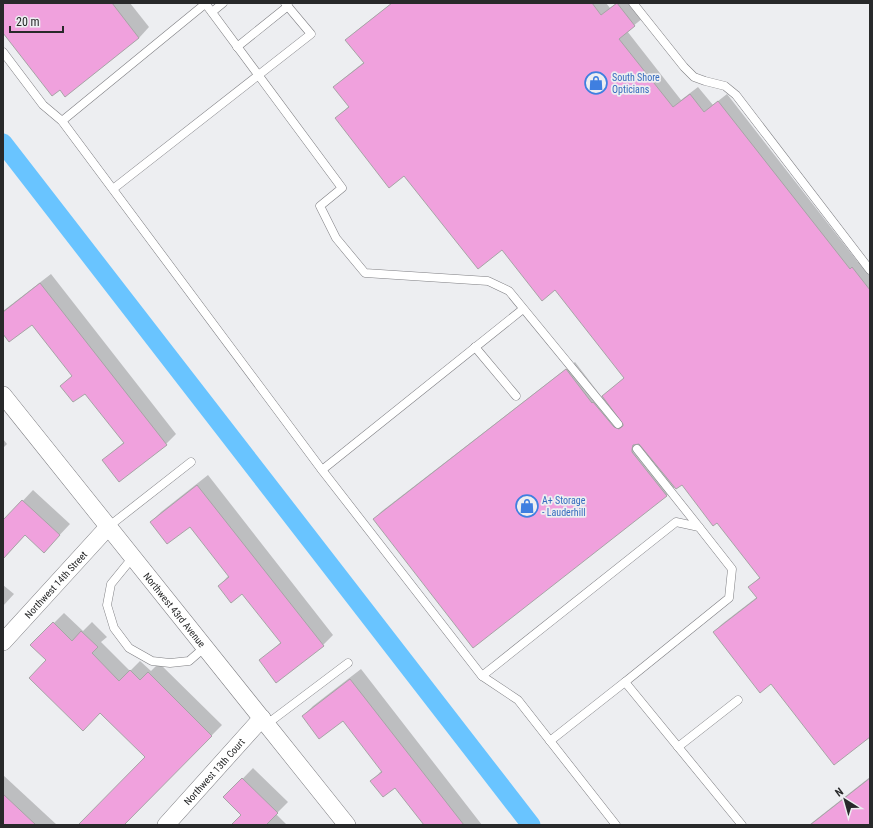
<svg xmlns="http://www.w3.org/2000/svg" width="873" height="828" font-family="'Roboto Condensed',sans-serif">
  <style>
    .shadow { fill: #0003 }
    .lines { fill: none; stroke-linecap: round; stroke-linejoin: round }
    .canal { stroke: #69c4ff; stroke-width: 19 }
    .building { fill: #f0a1dd; stroke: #a7a4a6 }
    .service-casing { stroke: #7e7e82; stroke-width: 9 }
    .minor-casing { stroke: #7e7e82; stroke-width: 18 }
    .service { stroke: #fff; stroke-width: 8 }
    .minor { stroke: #fff; stroke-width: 17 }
    .labels { text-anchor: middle; stroke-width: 3.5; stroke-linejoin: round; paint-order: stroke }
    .shop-label { font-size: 10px; fill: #366cbe; stroke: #edeef1; text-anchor: start }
    .street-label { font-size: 10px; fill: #28292a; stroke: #edeef1 }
  </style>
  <rect width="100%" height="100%" fill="#edeef1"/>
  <!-- shadow -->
  <g class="shadow">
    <polygon points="3,3 130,3 149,27 139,38 60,89 3,31"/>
    <polygon points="392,3 606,3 610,8 617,3 631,3 643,18 627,31 681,100 698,87 713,105 727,94 858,262 861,260 870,272 870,736 771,682 714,632 722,624 757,597 749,587 760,577 717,522 682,484 675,487 667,495 473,646 374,519 382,511 575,362 601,396 603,396 625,377 555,289 405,174 336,118 349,106 335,87 343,79 364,62 347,40 355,32"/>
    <polygon points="51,274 176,434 166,444 103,460 124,442 85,392 62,386 73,375 32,323 3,332 3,311"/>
    <polygon points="3,439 7,444 3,448"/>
    <polygon points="208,475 333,635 323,645 260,661 281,642 242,592 219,586 229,575 190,525 151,522 161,512"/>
    <polygon points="33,490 70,524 54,541 25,535 3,559 3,522"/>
    <polygon points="3,585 14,594 3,606"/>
    <polygon points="64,613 83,631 92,622 107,637 101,642 130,671 140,661 151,671 159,663 222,725 123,825 82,825 146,757 32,645"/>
    <polygon points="361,669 482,825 425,825 395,786 372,781 382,770 343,720 303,716 313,706"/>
    <polygon points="253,768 288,802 276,814 287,825 232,825 242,815 225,797"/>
    <polygon points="3,775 57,825 3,825"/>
    <polygon points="870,777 870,825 809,825"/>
  </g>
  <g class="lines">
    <!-- canal -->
    <polyline class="canal" points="3,143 531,825"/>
  </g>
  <!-- building -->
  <g class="building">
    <polygon points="3,3 112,3 139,38 65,97 60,90 52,96 3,33"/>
    <polygon points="392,3 592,3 601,15 617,3 635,26 619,39 673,107 690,94 704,112 718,101 850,269 852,267 870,290 870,737 834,765 771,684 760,693 713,632 757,598 748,587 760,578 717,523 713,526 682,485 676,489 639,444 633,445 632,449 632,452 667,496 473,648 373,519 566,369 592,403 593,402 614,427 619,429 623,426 623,424 602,396 624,378 555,290 542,301 502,250 478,269 404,176 389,188 335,118 349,107 333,87 364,63 345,40"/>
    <polygon points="40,283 167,445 119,482 102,460 124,443 85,394 73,402 60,386 72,376 32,325 9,342 3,334 3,312"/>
    <polygon points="197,485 324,646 276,683 259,660 281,643 242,594 231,603 218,586 229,577 190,527 167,544 150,522"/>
    <polygon points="22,500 60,535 44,553 25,535 3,559 3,520"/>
    <polygon points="53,622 72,641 81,631 98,647 92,653 119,681 130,670 140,680 148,672 212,736 124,825 78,825 145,757 100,713 83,731 29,678 46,660 30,645"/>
    <polygon points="350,679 464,825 424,825 395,788 383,797 370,781 382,772 343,721 319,739 302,716"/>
    <polygon points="242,778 278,813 266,825 231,825 241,815 223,797"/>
    <polygon points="870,778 870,825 810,825"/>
    <polygon points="3,794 36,825 3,825"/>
  </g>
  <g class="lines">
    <!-- service casing -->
    <g class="service-casing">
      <g id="service">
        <polyline points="205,3 342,188 320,206 336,238 365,273 488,281 509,291 618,424"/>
        <polyline points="633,3 684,67 694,77 705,81 725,86 736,95 870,270"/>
        <polyline points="212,12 223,3"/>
        <polyline points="237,47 288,6"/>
        <polyline points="3,52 43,105 62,121 322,470 482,676 518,700 616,825"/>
        <polyline points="62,121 205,4"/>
        <polyline points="113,189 311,34 285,3"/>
        <polyline points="475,347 516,396"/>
        <polyline points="637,449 699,527"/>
        <polyline points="322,470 523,309"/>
        <polyline points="108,527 191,462"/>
        <polyline points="133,557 111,584 107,605 114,628 129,648 152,661 170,663 189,661 205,647"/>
        <polyline points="482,676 676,522 699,527 732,569 729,598 625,682"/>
        <polyline points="267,724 348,663"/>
        <polyline points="550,741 625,682 742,825"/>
        <polyline points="678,747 738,700"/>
      </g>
    </g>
    <!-- minor casing -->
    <g class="minor-casing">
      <g id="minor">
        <path id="s1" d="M3,395L347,825"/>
        <path id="s2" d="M3,642L108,527"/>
        <path id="s3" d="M166,825L262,718"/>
      </g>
    </g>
    <!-- service -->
    <use href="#service" class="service"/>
    <!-- minor -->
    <use href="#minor" class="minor"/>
  </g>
  <!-- icons -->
  <defs>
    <g id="shop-ring" transform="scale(1.15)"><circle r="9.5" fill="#edeef1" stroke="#3f7fe0" stroke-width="1.5"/><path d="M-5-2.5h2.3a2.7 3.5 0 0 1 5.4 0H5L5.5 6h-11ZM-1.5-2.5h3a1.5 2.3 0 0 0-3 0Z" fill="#3f7fe0"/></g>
  </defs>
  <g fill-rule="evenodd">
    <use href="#shop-ring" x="596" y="83"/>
    <use href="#shop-ring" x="527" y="506"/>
  </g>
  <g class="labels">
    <!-- shop labels -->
    <g class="shop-label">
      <text x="612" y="81">South Shore<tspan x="612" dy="12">Opticians</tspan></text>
      <text x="542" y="504">A+ Storage<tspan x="542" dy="12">- Lauderhill</tspan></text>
    </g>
    <!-- street labels -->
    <g class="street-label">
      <text dy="4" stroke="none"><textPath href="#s2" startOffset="78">Northwest 14th Street</textPath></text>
      <text dy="4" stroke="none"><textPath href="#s1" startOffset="275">Northwest 43rd Avenue</textPath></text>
      <text dy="4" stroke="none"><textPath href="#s3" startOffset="72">Northwest 13th Court</textPath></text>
    </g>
  </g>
  <!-- border -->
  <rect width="873" height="828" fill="none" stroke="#28292a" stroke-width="8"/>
  <!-- north arrow -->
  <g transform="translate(845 800) rotate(323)" stroke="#edeef1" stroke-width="3" paint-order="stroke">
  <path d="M0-3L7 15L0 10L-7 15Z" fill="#28292a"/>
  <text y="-6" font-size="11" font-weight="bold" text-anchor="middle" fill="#28292a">N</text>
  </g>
  <!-- scale -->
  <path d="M10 26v6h53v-6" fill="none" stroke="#28292a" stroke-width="2"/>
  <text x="16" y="26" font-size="12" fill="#28292a" stroke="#edeef1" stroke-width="3" paint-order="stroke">20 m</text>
</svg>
